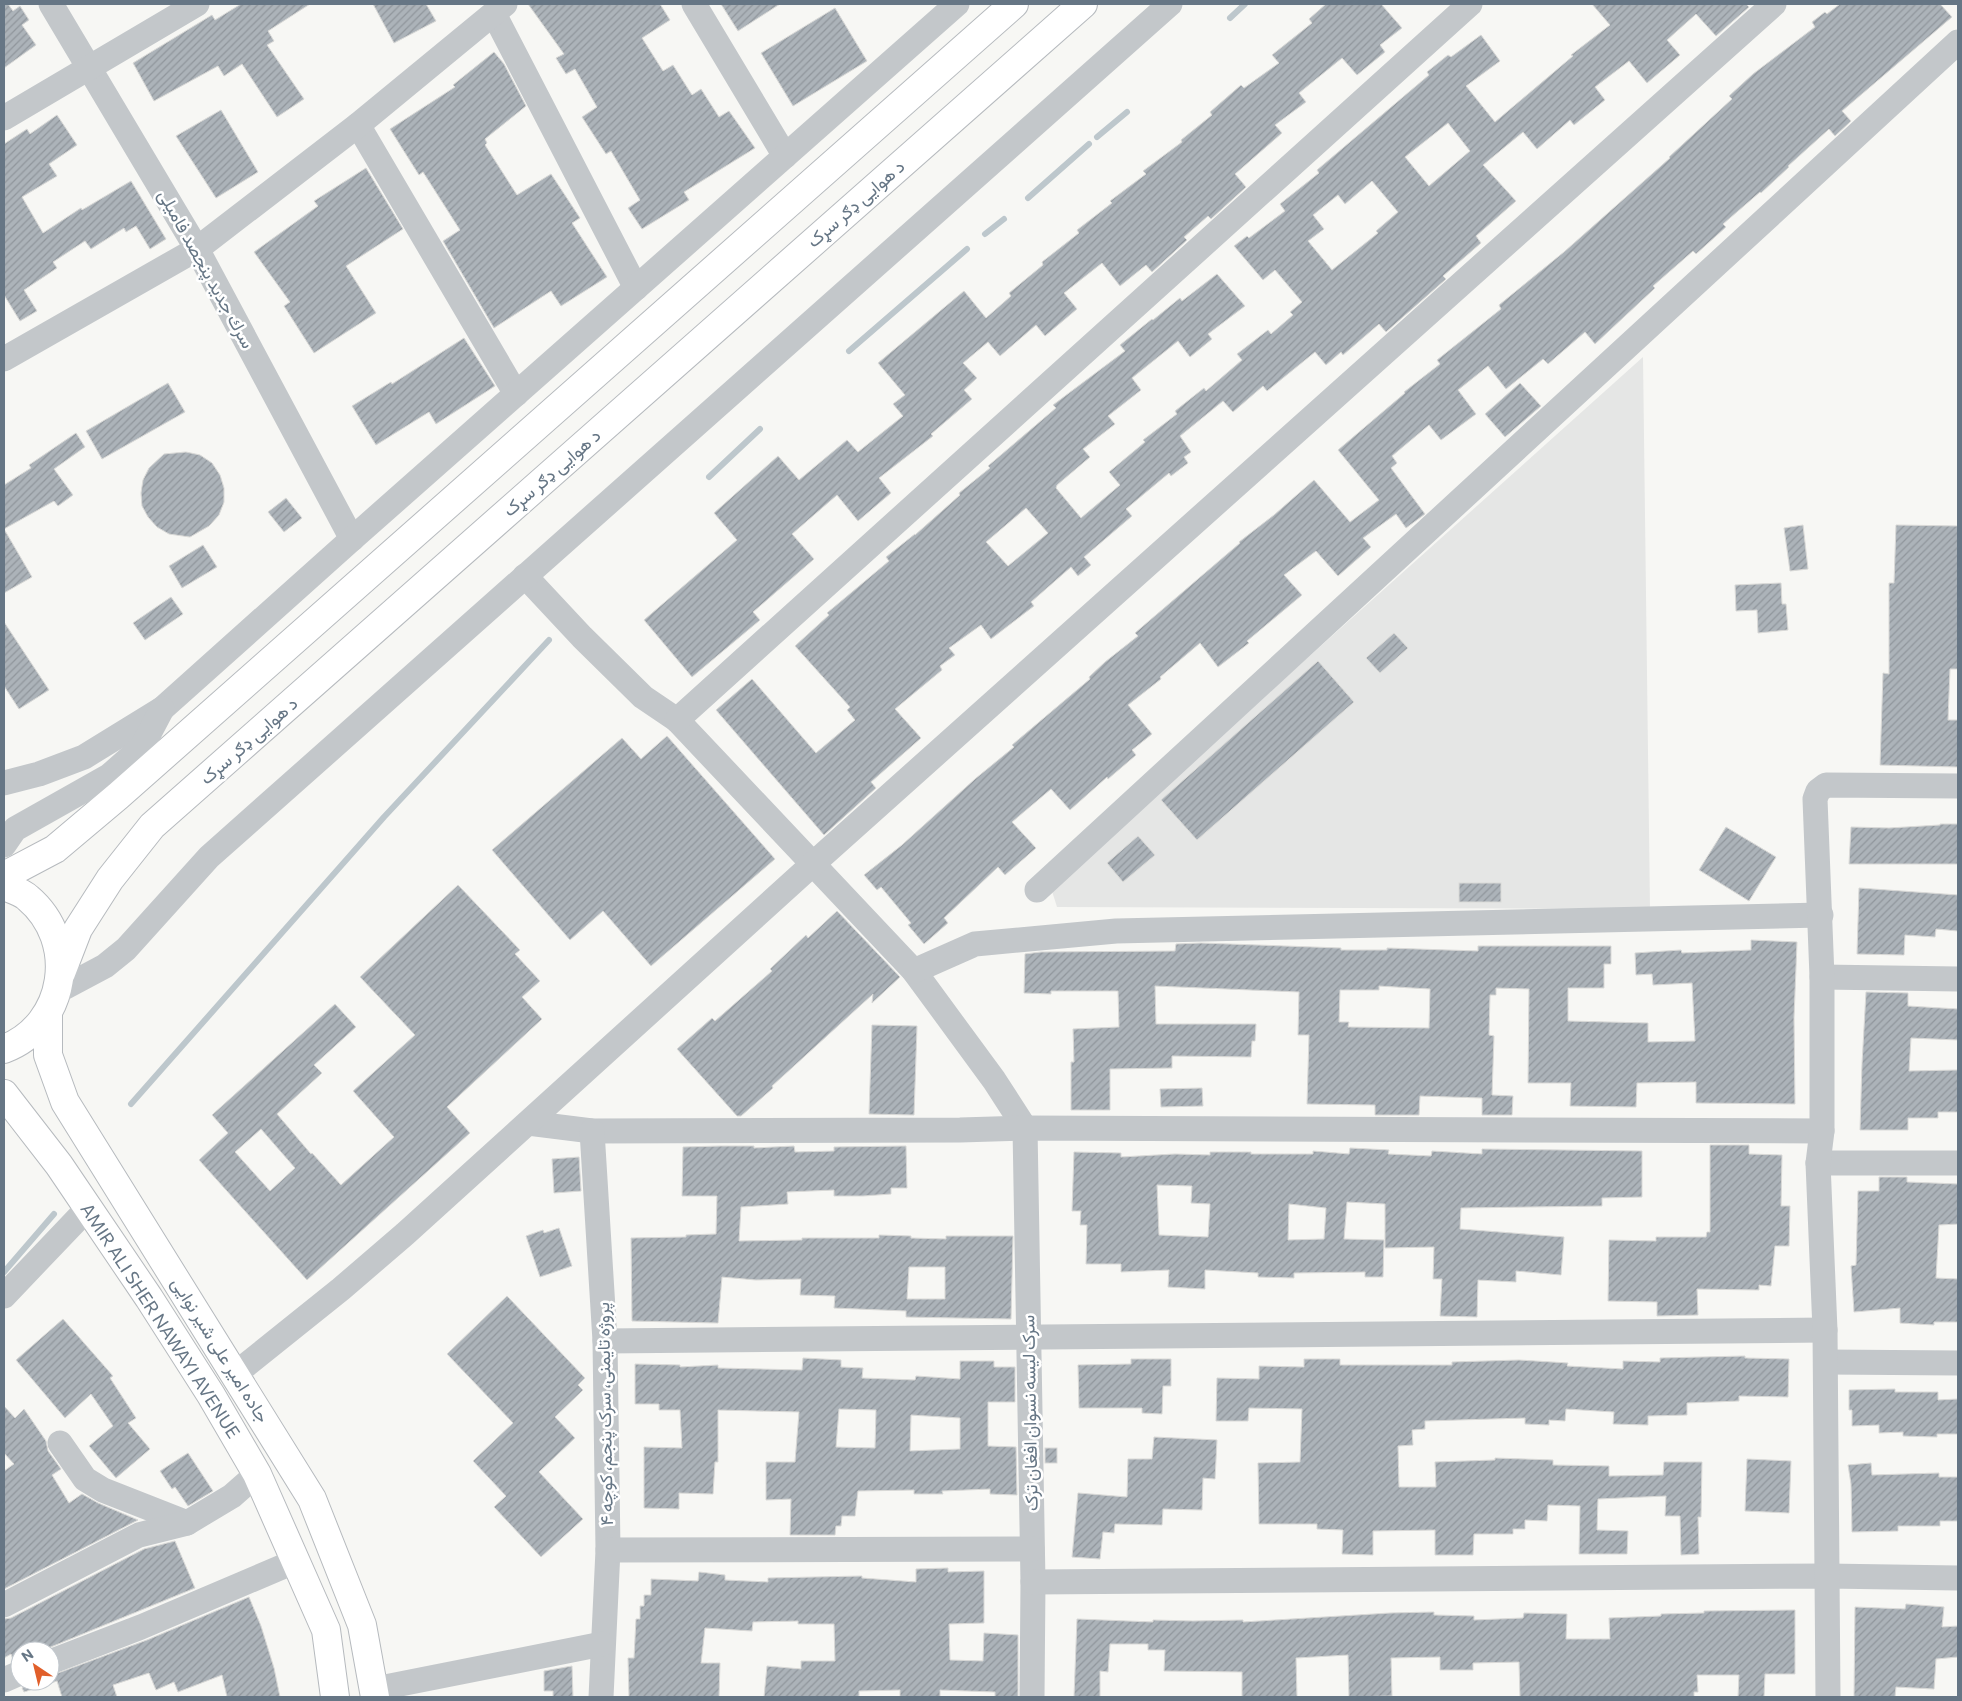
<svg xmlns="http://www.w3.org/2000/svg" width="1962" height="1701" font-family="Commissioner,Vazirmatn,sans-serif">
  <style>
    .built { fill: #e5e6e5 }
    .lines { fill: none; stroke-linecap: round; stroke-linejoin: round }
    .stream { stroke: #bdc7cc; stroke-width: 6 }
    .building { fill: url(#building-hatch); stroke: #d9d9d7; fill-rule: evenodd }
    .major-casing { stroke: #b6babe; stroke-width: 30 }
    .minor { stroke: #c3c7ca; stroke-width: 25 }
    .major { stroke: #fff; stroke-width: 28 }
    .labels { text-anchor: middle; stroke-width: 5; stroke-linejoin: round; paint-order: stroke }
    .street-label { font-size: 18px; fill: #667685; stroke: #fff }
  </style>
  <defs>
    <pattern id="building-hatch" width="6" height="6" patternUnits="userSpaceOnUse" patternTransform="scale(1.25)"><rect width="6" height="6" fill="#acb3b9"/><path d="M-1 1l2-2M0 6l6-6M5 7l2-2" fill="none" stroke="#90969c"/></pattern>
  </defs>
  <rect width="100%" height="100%" fill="#f7f7f4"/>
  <!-- built -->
  <polygon class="built" points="1643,357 1650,909 1057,907 1051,888"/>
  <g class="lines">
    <!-- stream -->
    <g class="stream">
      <polyline points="1230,18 1245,4"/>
      <polyline points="1097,137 1127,112"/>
      <polyline points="1028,198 1089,144"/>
      <polyline points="985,234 1004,219"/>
      <polyline points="849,351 967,249"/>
      <polyline points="709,477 760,429"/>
      <polyline points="131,1104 384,817 549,640"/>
      <polyline points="4,1272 54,1214"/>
    </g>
  </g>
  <!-- building -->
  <g class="building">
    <polygon points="4,4 8,4 13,11 20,6 29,20 22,25 36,45 4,68"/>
    <polygon points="241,4 310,4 268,31 274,41 267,45 304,99 277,117 242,64 224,76 218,66 154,101 133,63 212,15 215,20"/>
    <polygon points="373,4 426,4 436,21 394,43"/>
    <polygon points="528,4 660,4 670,20 642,38 663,71 673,65 692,95 701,89 719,117 729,111 755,148 684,192 689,200 642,229 628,208 640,200 611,151 606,154 582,117 597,107 575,69 566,74 556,58 564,54"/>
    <polygon points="721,4 780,4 738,31"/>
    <polygon points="1326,4 1381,4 1402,28 1380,45 1385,52 1357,75 1342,58 1299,93 1306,102 1275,125 1282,133 1235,174 1246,187 1211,219 1208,216 1184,237 1187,240 1152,272 1146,265 1120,286 1102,263 1064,293 1077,309 1045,336 1036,325 1000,356 988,342 963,363 977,378 964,390 972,399 931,434 933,436 879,478 891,493 858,521 837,495 792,534 814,559 753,612 760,620 692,677 644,620 737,540 714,513 778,456 799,480 847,440 858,452 903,416 893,404 905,395 878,363 964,291 986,318 1011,296 1009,293 1043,265 1042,262 1079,233 1077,230 1112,203 1110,201 1146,174 1143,171 1182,142 1181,140 1212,115 1210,112 1241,85 1244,88 1279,63 1272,55 1312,23 1309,19"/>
    <path d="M1592,4H1746L1749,7L1716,36L1696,14L1667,40L1680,55L1647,83L1629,61L1595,87L1605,100L1574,125L1570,120L1537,149L1523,132L1483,165L1516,201L1476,236L1481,243L1443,276L1446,279L1386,332L1379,324L1343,355L1341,352L1326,365L1315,352L1267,391L1263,386L1233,412L1223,401L1180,436L1191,452L1184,457L1188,463L1171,476L1169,473L1126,509L1132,516L1084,557L1091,565L1078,576L1071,567L1031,602L1034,606L991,639L981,625L949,648L955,655L940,666L942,670L895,709L921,738L871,782L876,788L824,835L716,710L752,679L816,753L855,720L847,710L850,707L795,646L829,615L827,613L889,561L886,557L915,534V535L960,495L959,493L990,468L988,466L1056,408L1053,405L1125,351L1120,345L1152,319L1153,320L1180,298L1182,301L1217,274L1245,306L1208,334L1212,339L1190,357L1178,341L1132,378L1141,390L1108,416L1115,424L1083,449L1090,457L1057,485L1056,488L1081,518L1120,485L1109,472L1145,442L1143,440L1177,414L1175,411L1204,388L1206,391L1242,360L1237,354L1268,330L1271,334L1293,315L1290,312L1302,302L1275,270L1263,280L1234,246L1247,236L1249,238L1285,211L1280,204L1319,173L1317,170L1429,75L1427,72L1448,55L1451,57L1481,35L1500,61L1466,86L1495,122L1573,56L1571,55L1610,25ZM1448,123L1470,151L1429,186L1405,157ZM1372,181L1398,212L1376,231L1378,233L1332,270L1308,241L1324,229L1313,215L1338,195L1345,204ZM1026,508L1048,533L1008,566L986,542Z"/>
    <polygon points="1840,4 1940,4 1952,17 1842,111 1851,121 1835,136 1829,129 1788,166 1789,167 1761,193 1760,192 1723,224 1726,227 1696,254 1693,251 1653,286 1655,288 1595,344 1585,332 1548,364 1543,359 1506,389 1488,366 1458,390 1476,414 1441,440 1429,425 1392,456 1397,463 1391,468 1425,514 1406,528 1396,514 1363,538 1371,547 1338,576 1316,551 1284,575 1302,595 1247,641 1249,643 1218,667 1200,643 1160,677 1161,679 1128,705 1152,734 1132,750 1136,755 1108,779 1107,777 1070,810 1051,789 1012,822 1036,848 1005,875 998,867 944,918 948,923 924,944 908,925 911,923 881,887 877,890 864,875 902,845 975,779 1014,747 1012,745 1090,679 1089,677 1105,662 1138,636 1135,633 1240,543 1239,542 1274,515 1314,480 1350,522 1379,500 1338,450 1405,393 1404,392 1440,364 1437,360 1501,309 1499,305 1564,252 1670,158 1669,157 1732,99 1729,96 1753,74 1815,27 1812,22 1825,12 1827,14"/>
    <polygon points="835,8 867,61 793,106 761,53"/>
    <polygon points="494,52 504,64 526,106 485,139 487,143 485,145 517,195 551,174 580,218 572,223 607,277 561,306 551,291 494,328 443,241 460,230 423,172 419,175 390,129 455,87 453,85"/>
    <polygon points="221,110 258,172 216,198 176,136"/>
    <polygon points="57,115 77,145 49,164 57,176 22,197 43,233 81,208 82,210 131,181 166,239 150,249 136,226 126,232 124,228 91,249 85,241 53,262 57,268 24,290 37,311 20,321 4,295 4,144 27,129 30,134"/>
    <polygon points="366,168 403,229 346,266 376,313 314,353 284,306 290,302 254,252 318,206 314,201"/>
    <polygon points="464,338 495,386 436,424 429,412 376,445 352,406 391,382 392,384"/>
    <polygon points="168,383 185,412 102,459 86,431"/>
    <polygon points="1520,383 1541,406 1505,437 1485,414"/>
    <polygon points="76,433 85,447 54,469 73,495 58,506 54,501 4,529 32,577 4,593 4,485 31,468 29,465"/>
    <polygon points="186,452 200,455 212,463 220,475 224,488 224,502 219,515 209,526 190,537 169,534 157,527 148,517 142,506 141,493 143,480 149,468 164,454"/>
    <polygon points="286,498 302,518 284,532 268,512"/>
    <polygon points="1803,525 1808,569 1790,571 1784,528"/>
    <polygon points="1896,525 1958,526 1958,669 1950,669 1948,720 1958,720 1958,767 1880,765 1883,673 1889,674 1889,583 1894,583"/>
    <polygon points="203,545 217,567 182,588 169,566"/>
    <polygon points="1781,583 1782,604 1786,604 1788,630 1758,633 1757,610 1736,611 1735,585"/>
    <polygon points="171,597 183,614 145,640 133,623"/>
    <polygon points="4,622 49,690 19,709 4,686"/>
    <polygon points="1394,633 1408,648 1380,673 1366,658"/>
    <polygon points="1318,661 1354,702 1197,840 1161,800"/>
    <polygon points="667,736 775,859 651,966 603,911 570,940 492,850 622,738 641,759"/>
    <polygon points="1940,824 1958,824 1958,864 1849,864 1851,827 1889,828 1940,825"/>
    <polygon points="1726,827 1776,857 1749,901 1699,870"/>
    <polygon points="1138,836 1155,855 1123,882 1107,863"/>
    <rect x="1459" y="883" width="42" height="19"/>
    <path d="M458,885L520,950L515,954L540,981L522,997L542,1019L447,1107L470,1133L307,1280L199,1160L228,1133L212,1115L335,1004L356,1027L314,1065L322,1073L277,1114L311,1154L312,1153L341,1185L394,1137L353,1091L415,1035L360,977ZM261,1129L295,1168L270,1191L235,1152Z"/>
    <polygon points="1859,888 1958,895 1958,931 1936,929 1935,937 1905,935 1904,955 1857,954"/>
    <polygon points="837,911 900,977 872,1003 873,994 772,1086 773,1088 741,1116 737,1116 677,1049 712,1018 715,1021 772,971 770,969 806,935 808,938"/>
    <path d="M1751,940L1797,942L1794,1018L1795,1104L1696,1103V1082L1637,1083L1636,1107L1570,1106L1571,1083H1528L1529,989L1496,988V995H1490L1489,1035L1494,1036L1492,1095L1513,1096L1512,1115H1482V1098L1420,1096L1419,1115H1375V1105L1307,1104L1309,1035H1298L1299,992L1155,986L1156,1024H1256L1255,1041H1252L1251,1057L1172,1056V1068L1110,1069V1110H1071V1062H1074L1073,1029L1119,1027L1118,991H1051V994L1024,993L1025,954L1041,952L1175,951L1176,944L1201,943L1341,948V950H1387V948L1478,951V946H1611V964H1604V988H1568V1021L1648,1023V1042L1695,1041L1692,983L1653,985L1652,974L1636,975L1635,953L1681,950L1682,953L1751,950ZM1379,986L1430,989L1429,1028L1348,1027L1349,1022H1339L1340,990H1379Z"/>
    <polygon points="1866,992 1908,993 1908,1006 1958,1009 1958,1040 1911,1038 1909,1071 1958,1070 1958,1112 1938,1112 1938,1118 1908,1118 1908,1130 1860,1130 1862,1064"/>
    <polygon points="872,1025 917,1026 914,1115 869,1114"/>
    <polygon points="1202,1088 1203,1106 1161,1107 1160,1089"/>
    <polygon points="1710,1145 1749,1145 1749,1154 1782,1155 1781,1206 1790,1206 1789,1246 1775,1246 1771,1286 1759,1285 1759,1290 1697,1289 1698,1315 1657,1316 1657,1302 1608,1301 1609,1240 1656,1241 1656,1237 1706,1237 1707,1232 1710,1232"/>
    <path d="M721,1146H754V1148L794,1146L795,1152L834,1151V1147L906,1146L907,1188H891V1194L863,1196H834V1190L787,1192L788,1204L741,1207L739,1241L802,1240V1238H879V1235L911,1236V1238L946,1239V1236H1013L1011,1319L906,1317V1311L834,1308L835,1296L800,1295L801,1279L756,1280L722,1277L718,1323L632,1321L631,1238L686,1237V1235L716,1234L717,1196H682L683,1147ZM909,1267H945V1299H907Z"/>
    <path d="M1350,1148L1389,1150L1388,1154L1431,1156L1432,1151L1482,1154V1149L1642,1151V1197L1602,1198V1206L1461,1208L1460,1229L1564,1237L1561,1275L1516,1271V1282L1478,1280L1477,1317L1440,1316L1442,1279H1433L1434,1247L1385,1248V1204L1347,1202L1344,1239L1384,1240L1383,1277H1365V1272L1294,1273V1278L1258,1277V1273L1205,1270V1289L1168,1287L1169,1270L1121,1272V1264H1086L1087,1225H1080L1081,1211H1072L1074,1152L1121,1153V1157L1175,1154L1210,1155V1152H1251V1154H1313V1151L1349,1154ZM1157,1185L1192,1186L1191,1203L1210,1204L1208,1237L1159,1235ZM1289,1204L1326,1208L1324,1239L1288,1240Z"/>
    <polygon points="579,1157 581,1191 554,1193 552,1159"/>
    <polygon points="1879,1177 1907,1177 1907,1182 1958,1184 1958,1224 1939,1225 1936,1278 1958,1279 1958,1322 1934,1322 1934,1325 1900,1323 1900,1308 1854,1312 1851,1266 1856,1265 1858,1191 1879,1191"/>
    <polygon points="559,1228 572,1266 540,1277 526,1236 543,1230 544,1233"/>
    <polygon points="507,1296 585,1378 578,1385 583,1390 555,1417 575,1438 539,1472 583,1519 541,1557 494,1507 506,1496 473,1461 513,1423 447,1354"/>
    <polygon points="63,1319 113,1376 110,1378 136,1418 128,1423 150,1449 116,1478 89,1446 113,1426 91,1394 65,1418 16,1360"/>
    <polygon points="1745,1356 1745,1358 1789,1359 1788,1397 1739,1396 1739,1401 1687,1403 1687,1415 1648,1416 1648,1425 1613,1424 1614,1412 1566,1409 1565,1421 1549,1420 1549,1425 1525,1424 1525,1418 1425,1421 1425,1429 1412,1430 1413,1445 1398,1446 1399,1487 1436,1487 1435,1462 1495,1460 1495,1458 1553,1460 1553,1465 1609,1466 1609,1476 1663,1475 1664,1462 1702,1462 1701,1517 1698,1517 1699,1554 1681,1555 1680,1516 1665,1516 1666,1496 1598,1499 1597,1530 1628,1531 1627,1554 1579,1554 1580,1506 1548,1505 1547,1521 1525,1520 1525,1529 1513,1529 1513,1534 1474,1534 1473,1555 1435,1555 1435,1530 1373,1531 1373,1555 1342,1554 1343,1530 1317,1529 1317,1524 1259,1524 1258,1463 1300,1462 1302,1409 1249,1408 1248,1421 1216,1421 1217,1378 1259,1379 1259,1366 1304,1367 1304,1359 1340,1359 1340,1365 1452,1365 1452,1362 1519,1360 1568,1363 1567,1366 1623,1369 1623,1361 1660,1362 1660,1358"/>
    <path d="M803,1358L841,1360V1367L863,1368L862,1378L915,1380L916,1376L960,1379V1361H994V1367H1015V1402H988V1446L1016,1447L1017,1495L990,1494V1489L942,1491L943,1494H914V1490L858,1491L855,1516H842L841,1526H836L835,1535H790L791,1499L766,1500V1462H795L799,1412L718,1410V1462H715L713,1494L679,1493V1509L644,1508V1447L682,1448L680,1410H659V1404H635V1364L680,1365V1367L718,1365V1368L802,1370ZM839,1409L876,1410L875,1448L836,1447ZM911,1415L960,1418V1449L910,1451Z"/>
    <polygon points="1131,1359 1171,1359 1171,1386 1163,1386 1162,1414 1142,1413 1142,1408 1079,1408 1078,1365 1131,1364"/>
    <polygon points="1895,1389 1895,1392 1938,1392 1938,1400 1958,1399 1958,1434 1937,1434 1937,1437 1903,1436 1903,1432 1879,1433 1879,1425 1852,1426 1852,1410 1849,1410 1849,1390"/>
    <polygon points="4,1406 15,1418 24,1409 46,1441 48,1451 61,1469 52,1475 69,1503 82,1494 98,1503 138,1520 4,1589 4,1471 14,1464 4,1453"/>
    <polygon points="1154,1437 1217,1440 1215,1479 1203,1478 1202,1510 1163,1509 1162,1525 1115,1524 1114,1533 1103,1532 1100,1559 1072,1557 1078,1493 1127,1497 1128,1459 1152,1459"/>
    <rect x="1045" y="1448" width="12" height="15"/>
    <polygon points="188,1453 213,1491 188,1506 175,1487 172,1489 160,1471"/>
    <polygon points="1747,1459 1791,1461 1789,1513 1745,1511"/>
    <polygon points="1871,1463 1872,1475 1939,1473 1939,1477 1958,1477 1958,1521 1940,1521 1940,1526 1898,1526 1898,1531 1852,1532 1851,1484 1848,1465"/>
    <polygon points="175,1541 195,1588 41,1651 20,1651 20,1659 13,1660 11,1654 4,1658 4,1619 11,1618 144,1549"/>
    <polygon points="948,1568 948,1572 984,1571 984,1623 949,1624 950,1660 983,1661 984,1633 1018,1635 1018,1697 995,1697 995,1692 940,1690 940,1697 900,1697 900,1690 859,1691 859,1696 855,1697 764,1697 767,1666 801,1669 801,1661 835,1661 834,1624 798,1624 798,1621 753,1622 752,1631 705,1628 701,1663 720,1663 719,1697 629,1697 628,1658 634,1658 636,1619 640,1619 640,1606 644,1606 644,1595 651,1595 651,1579 698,1581 699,1572 725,1575 725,1580 768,1582 768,1578 862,1576 862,1578 916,1582 916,1569"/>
    <polygon points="249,1597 261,1626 274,1668 280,1697 227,1697 222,1675 178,1692 174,1682 156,1690 149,1673 113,1685 117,1697 62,1697 57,1681 24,1692 22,1688 32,1681 50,1681 50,1676 147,1640"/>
    <polygon points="1906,1604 1944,1607 1942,1627 1958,1626 1958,1657 1936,1659 1934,1689 1896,1687 1895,1697 1854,1697 1855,1607 1905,1609"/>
    <polygon points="1795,1610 1795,1674 1765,1674 1764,1697 1738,1697 1739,1675 1697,1675 1698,1692 1694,1692 1694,1697 1520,1697 1519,1662 1473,1663 1473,1670 1440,1670 1440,1657 1391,1658 1392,1696 1349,1697 1348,1655 1296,1658 1297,1697 1242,1697 1242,1672 1164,1671 1165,1650 1148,1650 1148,1644 1110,1644 1108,1672 1100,1671 1100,1697 1074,1697 1077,1619 1153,1622 1153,1620 1193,1621 1243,1620 1243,1622 1390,1613 1434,1612 1434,1615 1474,1616 1474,1620 1523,1618 1524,1613 1567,1614 1566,1639 1610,1639 1609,1618 1661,1616 1661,1614 1704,1613 1704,1611"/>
    <polygon points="572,1666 573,1697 553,1697 553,1691 544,1691 544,1671"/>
  </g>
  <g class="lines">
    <!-- major casing -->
    <g class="major-casing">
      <g id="major">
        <polyline points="4,876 55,849 118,796 1014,4"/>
        <path d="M4,886C11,889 22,892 28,898C79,941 67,1025 4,1049"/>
        <polyline points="61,973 78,929 110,879 152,826 1083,4"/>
        <polyline points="48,1013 48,1055 65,1102 312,1499 362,1625 375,1697"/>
        <polyline points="4,1094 59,1165 149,1298 211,1395 257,1474 326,1630 335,1697"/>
      </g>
    </g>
    <!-- minor -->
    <g class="minor">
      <polyline points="51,4 197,249 352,539"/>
      <polyline points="694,4 785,156"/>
      <polyline points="494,14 636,288"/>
      <polyline points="4,118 197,4"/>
      <polyline points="358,125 516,394"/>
      <polyline points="4,359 197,249 358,125 505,4"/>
      <polyline points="525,576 582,637 643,697 677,720 914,971 994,1080 1025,1128 1033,1582 1032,1697"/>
      <polyline points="677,720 1470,4"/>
      <polyline points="4,783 39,774 84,757 162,709 352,539 957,4"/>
      <polyline points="4,845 15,829 109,776 142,747 162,709"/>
      <polyline points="1037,890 1958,42"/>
      <polyline points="914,971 975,944 1116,931 1821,915"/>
      <polyline points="1822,977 1958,979"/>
      <polyline points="58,991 105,966 126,949 209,857 1170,4"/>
      <polyline points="528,1123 592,1131 960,1130 1025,1128 1822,1131"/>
      <polyline points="592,1131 605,1341 608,1550 601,1697"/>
      <polyline points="1818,1163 1958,1163"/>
      <polyline points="4,1296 87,1209"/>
      <polyline points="605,1341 1825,1330"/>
      <polyline points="1826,1362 1958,1363"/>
      <polyline points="235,1374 341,1289 405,1234 814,863 1774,4"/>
      <polyline points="60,1443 85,1479 103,1490 187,1523"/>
      <polyline points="608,1550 1032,1549"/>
      <polyline points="1033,1582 1827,1576 1958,1578"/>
      <polyline points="4,1605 139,1535 187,1523 232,1496 257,1474"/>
      <polyline points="50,1662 141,1627 296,1561"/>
      <polyline points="4,1680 20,1673"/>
      <polyline points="375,1689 602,1644"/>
      <polyline points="1828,1697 1825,1330 1818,1163 1822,1131 1822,977 1815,799 1818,791 1826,785 1958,786"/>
    </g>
    <!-- major -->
    <use href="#major" class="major"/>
  </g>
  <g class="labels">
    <!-- street labels -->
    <g class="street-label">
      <text transform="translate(856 204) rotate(-41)" y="6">د هوایی ډګر سړک</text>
      <text transform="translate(206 269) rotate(61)" y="6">سرك جدید پنجصد فامیلی</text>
      <text transform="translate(552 473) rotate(-41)" y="6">د هوایی ډګر سړک</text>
      <text transform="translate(249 741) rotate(-41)" y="6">د هوایی ډګر سړک</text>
      <text transform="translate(160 1321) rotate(57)" y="6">AMIR ALI SHER NAWAYI AVENUE</text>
      <text transform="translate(220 1350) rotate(58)" y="6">جاده امیر علی شیر نوایی</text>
      <text transform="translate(1030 1413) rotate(-91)" y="6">سرک لیسه نسوان افغان‌ ترک</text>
      <text transform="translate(605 1414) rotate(-91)" y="6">پروژه تایمنی، سرک پنجم، کوچه ۴</text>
    </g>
  </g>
  <!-- border -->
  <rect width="1962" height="1701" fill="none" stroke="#667685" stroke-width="10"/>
  <!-- north arrow -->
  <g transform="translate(35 1666) rotate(325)"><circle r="24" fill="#ffffff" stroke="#c2c8ce"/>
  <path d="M0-4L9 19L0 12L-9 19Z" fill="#e15f2a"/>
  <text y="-8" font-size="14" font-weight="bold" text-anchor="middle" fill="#667685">N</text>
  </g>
</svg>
